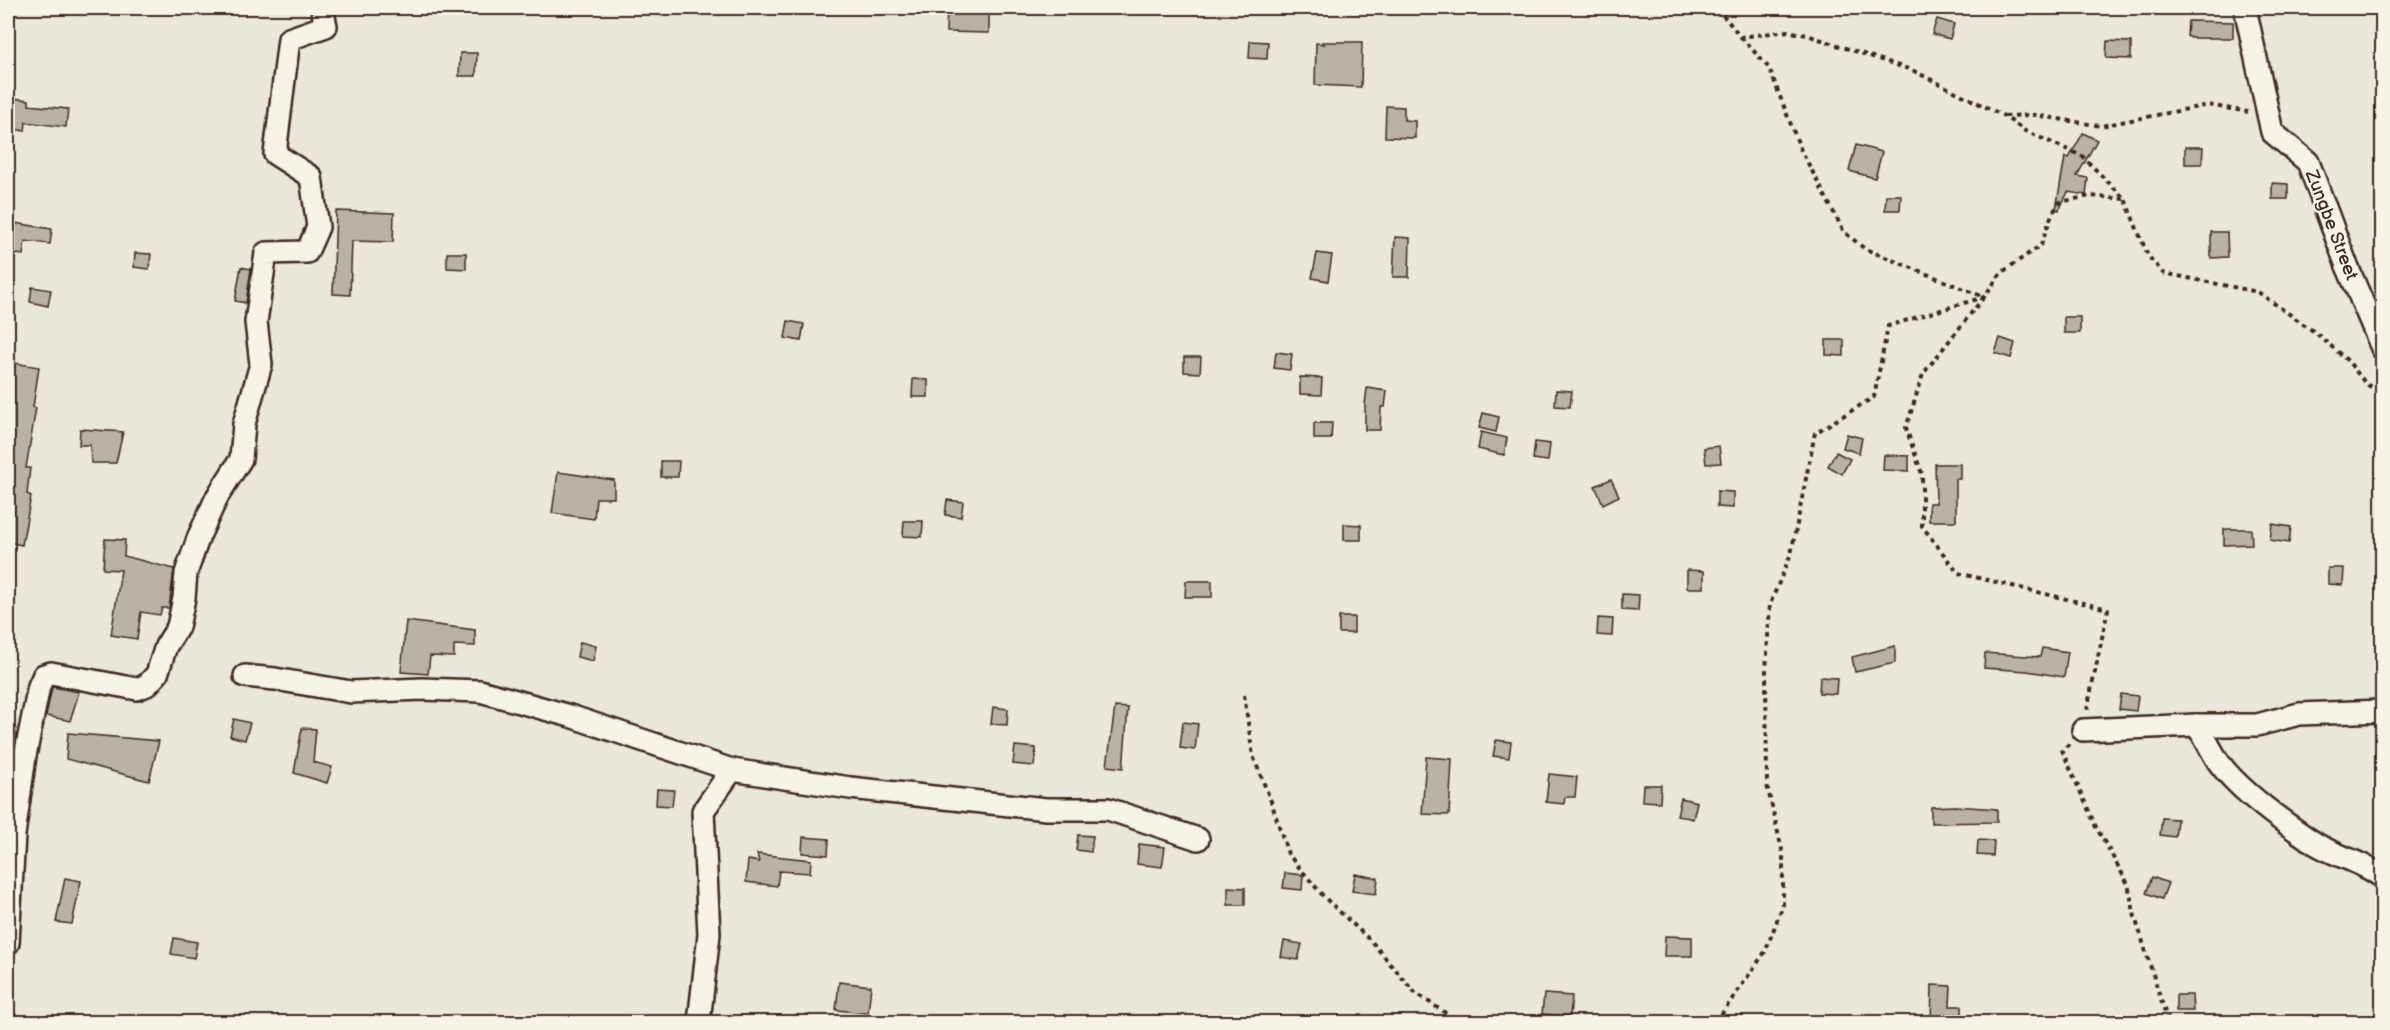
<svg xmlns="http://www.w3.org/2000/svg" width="2390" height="1030" font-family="'Balsamiq Sans',sans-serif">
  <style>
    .building { fill: #bab2a7; stroke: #3b2a1e; stroke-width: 1.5 }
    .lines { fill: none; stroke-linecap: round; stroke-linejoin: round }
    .street-casing { stroke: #3b2a1e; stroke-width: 26 }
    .path { stroke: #3b2a1e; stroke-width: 4; stroke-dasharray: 4.5 4.5; stroke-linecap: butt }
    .street { stroke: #f7f3e8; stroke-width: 21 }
    .labels { text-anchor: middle; stroke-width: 5; stroke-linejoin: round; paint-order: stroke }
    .street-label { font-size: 18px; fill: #3b2a1e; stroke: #f7f3e8 }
  </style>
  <rect width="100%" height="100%" fill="#ece7dc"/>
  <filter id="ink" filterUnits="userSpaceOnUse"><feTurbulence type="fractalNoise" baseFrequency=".0167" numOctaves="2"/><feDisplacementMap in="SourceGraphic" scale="12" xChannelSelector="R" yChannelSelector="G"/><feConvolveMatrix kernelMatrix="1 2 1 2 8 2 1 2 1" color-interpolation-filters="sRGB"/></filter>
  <g filter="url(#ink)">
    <!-- building -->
    <g class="building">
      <polygon points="947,8 989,8 989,33 946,32"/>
      <polygon points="1937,19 1954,24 1950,39 1932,34"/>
      <polygon points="2188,21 2233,22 2233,38 2191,38 2187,36"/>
      <polygon points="1250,41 1268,42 1267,59 1249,58"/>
      <polygon points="2107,41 2131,42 2131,59 2106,58"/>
      <polygon points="1322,42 1362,42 1361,87 1315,85 1316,43 1324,44"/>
      <polygon points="460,53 477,53 476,76 459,76"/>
      <polygon points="11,98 29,100 29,105 68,109 66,127 26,122 25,131 8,128"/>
      <polygon points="1386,106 1404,107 1404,120 1415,121 1415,138 1385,137"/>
      <polygon points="2083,133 2097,140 2077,176 2088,178 2086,195 2068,192 2059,210 2056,209 2065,157 2069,158"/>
      <polygon points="1856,145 1882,152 1875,178 1849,171"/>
      <polygon points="2185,147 2203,147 2202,164 2185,164"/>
      <polygon points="2272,183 2288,184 2288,199 2272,199"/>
      <polygon points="1886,195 1901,195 1900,210 1885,210"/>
      <polygon points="336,211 394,213 393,242 352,241 350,295 333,294"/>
      <polygon points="8,222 52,229 50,244 25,241 23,255 8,253"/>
      <polygon points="2211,232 2227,232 2228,257 2211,258"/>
      <polygon points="1395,237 1410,238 1409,277 1393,277"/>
      <polygon points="135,253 151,254 149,269 134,267"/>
      <polygon points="447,253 466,253 466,269 447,268"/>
      <polygon points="1317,253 1332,255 1328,281 1312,278"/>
      <polygon points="241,267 251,269 246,303 235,301"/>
      <polygon points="32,287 51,290 48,306 30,302"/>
      <rect x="2064" y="317" width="16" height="16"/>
      <polygon points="788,321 804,324 801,341 785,338"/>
      <polygon points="2000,338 2015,343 2011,358 1995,353"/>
      <polygon points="1826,340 1844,340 1844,356 1826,355"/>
      <polygon points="1276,352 1292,354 1290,370 1274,368"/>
      <polygon points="1184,357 1201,357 1200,373 1184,372"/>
      <polygon points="8,362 39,367 33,407 36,408 26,468 30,468 27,494 31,496 22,545 8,542"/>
      <polygon points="1300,377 1322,378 1321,395 1300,394"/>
      <polygon points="913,379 928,380 928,397 912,397"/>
      <polygon points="1367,388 1387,391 1385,407 1381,407 1380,430 1365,430 1365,405"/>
      <polygon points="1556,390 1572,391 1570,407 1555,406"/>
      <polygon points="1483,413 1499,417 1496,432 1479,428"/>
      <polygon points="1314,423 1332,423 1331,439 1314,439"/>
      <polygon points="80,429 123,432 116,463 91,463 90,445 79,445"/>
      <polygon points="1481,432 1507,438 1504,455 1478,449"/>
      <polygon points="1847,434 1862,438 1859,453 1843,448"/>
      <polygon points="1535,442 1550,444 1548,461 1533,459"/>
      <polygon points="1719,446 1721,463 1706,464 1704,448"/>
      <polygon points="1836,452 1850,459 1842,474 1828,466"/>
      <polygon points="1884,455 1909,456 1909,471 1883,470"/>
      <polygon points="661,461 679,461 678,477 661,477"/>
      <polygon points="1935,464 1960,464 1960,479 1956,479 1956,521 1929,521 1929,503 1936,503"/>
      <polygon points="558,472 614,480 614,498 596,498 594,519 552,513"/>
      <polygon points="1611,479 1619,496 1603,504 1595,486"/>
      <polygon points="1717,491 1733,492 1733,508 1717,507"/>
      <polygon points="947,500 963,502 961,517 945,515"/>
      <polygon points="904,521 923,521 922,537 903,536"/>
      <polygon points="1344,524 1361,525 1361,540 1344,540"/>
      <polygon points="2272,524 2291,527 2289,543 2270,540"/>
      <polygon points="2224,529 2251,529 2252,544 2224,545"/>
      <polygon points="105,539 125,540 124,556 174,569 169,608 162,608 160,615 141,612 137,639 111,635 121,570 103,569"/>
      <polygon points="2328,568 2344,568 2343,585 2328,584"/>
      <polygon points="1687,570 1704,571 1704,588 1687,588"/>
      <polygon points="1186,581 1212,581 1212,597 1185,597"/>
      <polygon points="1622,594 1639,595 1638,611 1622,610"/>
      <rect x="1339" y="617" width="15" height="16"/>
      <polygon points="1598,618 1613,619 1612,636 1597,635"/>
      <polygon points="406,621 475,630 475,646 454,645 454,657 430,656 428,674 401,672"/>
      <polygon points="580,642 596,646 593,661 577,657"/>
      <polygon points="1895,646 1895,663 1855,672 1852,657"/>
      <polygon points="2042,648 2068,652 2064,677 2027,671 1984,668 1985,653 2040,657"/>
      <polygon points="1820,677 1837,678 1836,694 1819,693"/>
      <polygon points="52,687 79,692 70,721 46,716"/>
      <polygon points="2121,694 2138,696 2136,711 2119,709"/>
      <polygon points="993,707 1008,709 1007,725 991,724"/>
      <polygon points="1115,707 1128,708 1123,768 1107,766"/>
      <polygon points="234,719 250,723 245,740 230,736"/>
      <polygon points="1183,722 1198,724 1195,750 1180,748"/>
      <polygon points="302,728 316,729 313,762 332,767 327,783 294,773"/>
      <polygon points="68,733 159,741 149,781 66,759"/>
      <polygon points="1496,740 1511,742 1509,758 1493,756"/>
      <polygon points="1015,746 1036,748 1034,766 1013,764"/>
      <polygon points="1426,757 1452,759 1449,815 1422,814"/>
      <polygon points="1549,774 1577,777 1575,797 1565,797 1564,804 1546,802"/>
      <polygon points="1643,785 1661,785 1660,802 1642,801"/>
      <polygon points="657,789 674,790 672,806 656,805"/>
      <polygon points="1681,798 1697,802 1693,819 1677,815"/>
      <polygon points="1955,806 1997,809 1997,822 1931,823 1931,807"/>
      <polygon points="2162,818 2177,819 2175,837 2160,835"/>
      <polygon points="1078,835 1093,836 1091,852 1076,850"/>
      <polygon points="803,837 829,839 828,855 802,853"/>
      <polygon points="1978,840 1994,841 1993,856 1977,855"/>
      <polygon points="1139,844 1165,847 1162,867 1137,864"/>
      <polygon points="757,854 811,860 810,873 779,871 777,886 746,882 748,860 759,862"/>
      <polygon points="1285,873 1303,875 1302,890 1283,888"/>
      <polygon points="1355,874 1378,878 1376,894 1352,891"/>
      <polygon points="2152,877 2168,883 2162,899 2146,893"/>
      <polygon points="65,878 81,881 72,924 56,922"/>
      <polygon points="1228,887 1245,888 1245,905 1228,905"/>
      <polygon points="1665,936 1692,937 1692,956 1664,956"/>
      <polygon points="174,938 197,942 194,958 171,954"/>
      <polygon points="1284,941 1302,944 1298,960 1281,957"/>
      <polygon points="839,982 871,986 868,1013 836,1010"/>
      <polygon points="1932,985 1951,986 1950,1006 1962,1006 1962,1023 1931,1023"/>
      <polygon points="1544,994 1572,996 1570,1016 1542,1014"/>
      <polygon points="2176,995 2192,995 2193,1011 2176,1011"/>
    </g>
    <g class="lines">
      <!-- street casing -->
      <g class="street-casing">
        <g id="street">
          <polyline points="2245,8 2272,132 2308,162 2347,266 2382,348"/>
          <polyline points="245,676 275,679 351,692 422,689 480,691 570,716 732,770 850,788 1046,809 1108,809 1198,839"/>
          <polyline points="2196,725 2257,725 2299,714 2382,711"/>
          <path d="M2083,730L2196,725C2206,737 2211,752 2220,764C2241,792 2287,825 2316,844C2338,857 2363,862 2382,877"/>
          <polyline points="8,943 14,835 25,756 39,686 44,675 51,673 137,689 147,685 157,674 166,646 178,627 184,598 186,573 199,536 217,497 241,459 244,424 261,364 256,322 266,253 307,252 318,227 311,177 275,154 289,39 326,26 322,8"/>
          <polyline points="699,1022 709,934 703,811 732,770"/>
        </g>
      </g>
      <!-- path -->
      <g class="path">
        <polyline points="1717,8 1741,37 1787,31 1807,35 1914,71 2004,116 2025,131 2082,156 2125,199 2148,256 2163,273 2258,292 2316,333 2348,361 2366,384 2382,393"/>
        <polyline points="1741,37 1769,68 1800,148 1844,232 1865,249 1984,297 1923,374 1906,428 1922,474 1922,526 1958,573 2108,609 2087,710"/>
        <polyline points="2005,116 2035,115 2101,126 2208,105 2248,112"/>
        <polyline points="1244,695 1253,756 1272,804 1288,854 1324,897 1372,942 1414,992 1459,1022"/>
        <polyline points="2069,744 2062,750 2096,827 2128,884 2135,917 2168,1022"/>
        <polyline points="1716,1022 1765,952 1783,905 1783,854 1767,785 1766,671 1770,604 1791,554 1815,433 1874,397 1888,326 1984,297 2001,273 2041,245 2052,214 2060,202 2090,196 2125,199"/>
      </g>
      <!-- street -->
      <use href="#street" class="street"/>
    </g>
  </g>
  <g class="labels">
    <!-- street labels -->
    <g class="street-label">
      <text transform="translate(2332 225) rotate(69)" y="6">Zungbe Street</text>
    </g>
  </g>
  <!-- margin -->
  <rect width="2390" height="1030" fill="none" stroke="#f7f3e8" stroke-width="30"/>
  <rect x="15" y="15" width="2360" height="1000" fill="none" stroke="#3b2a1e" stroke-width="2" filter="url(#ink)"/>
</svg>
